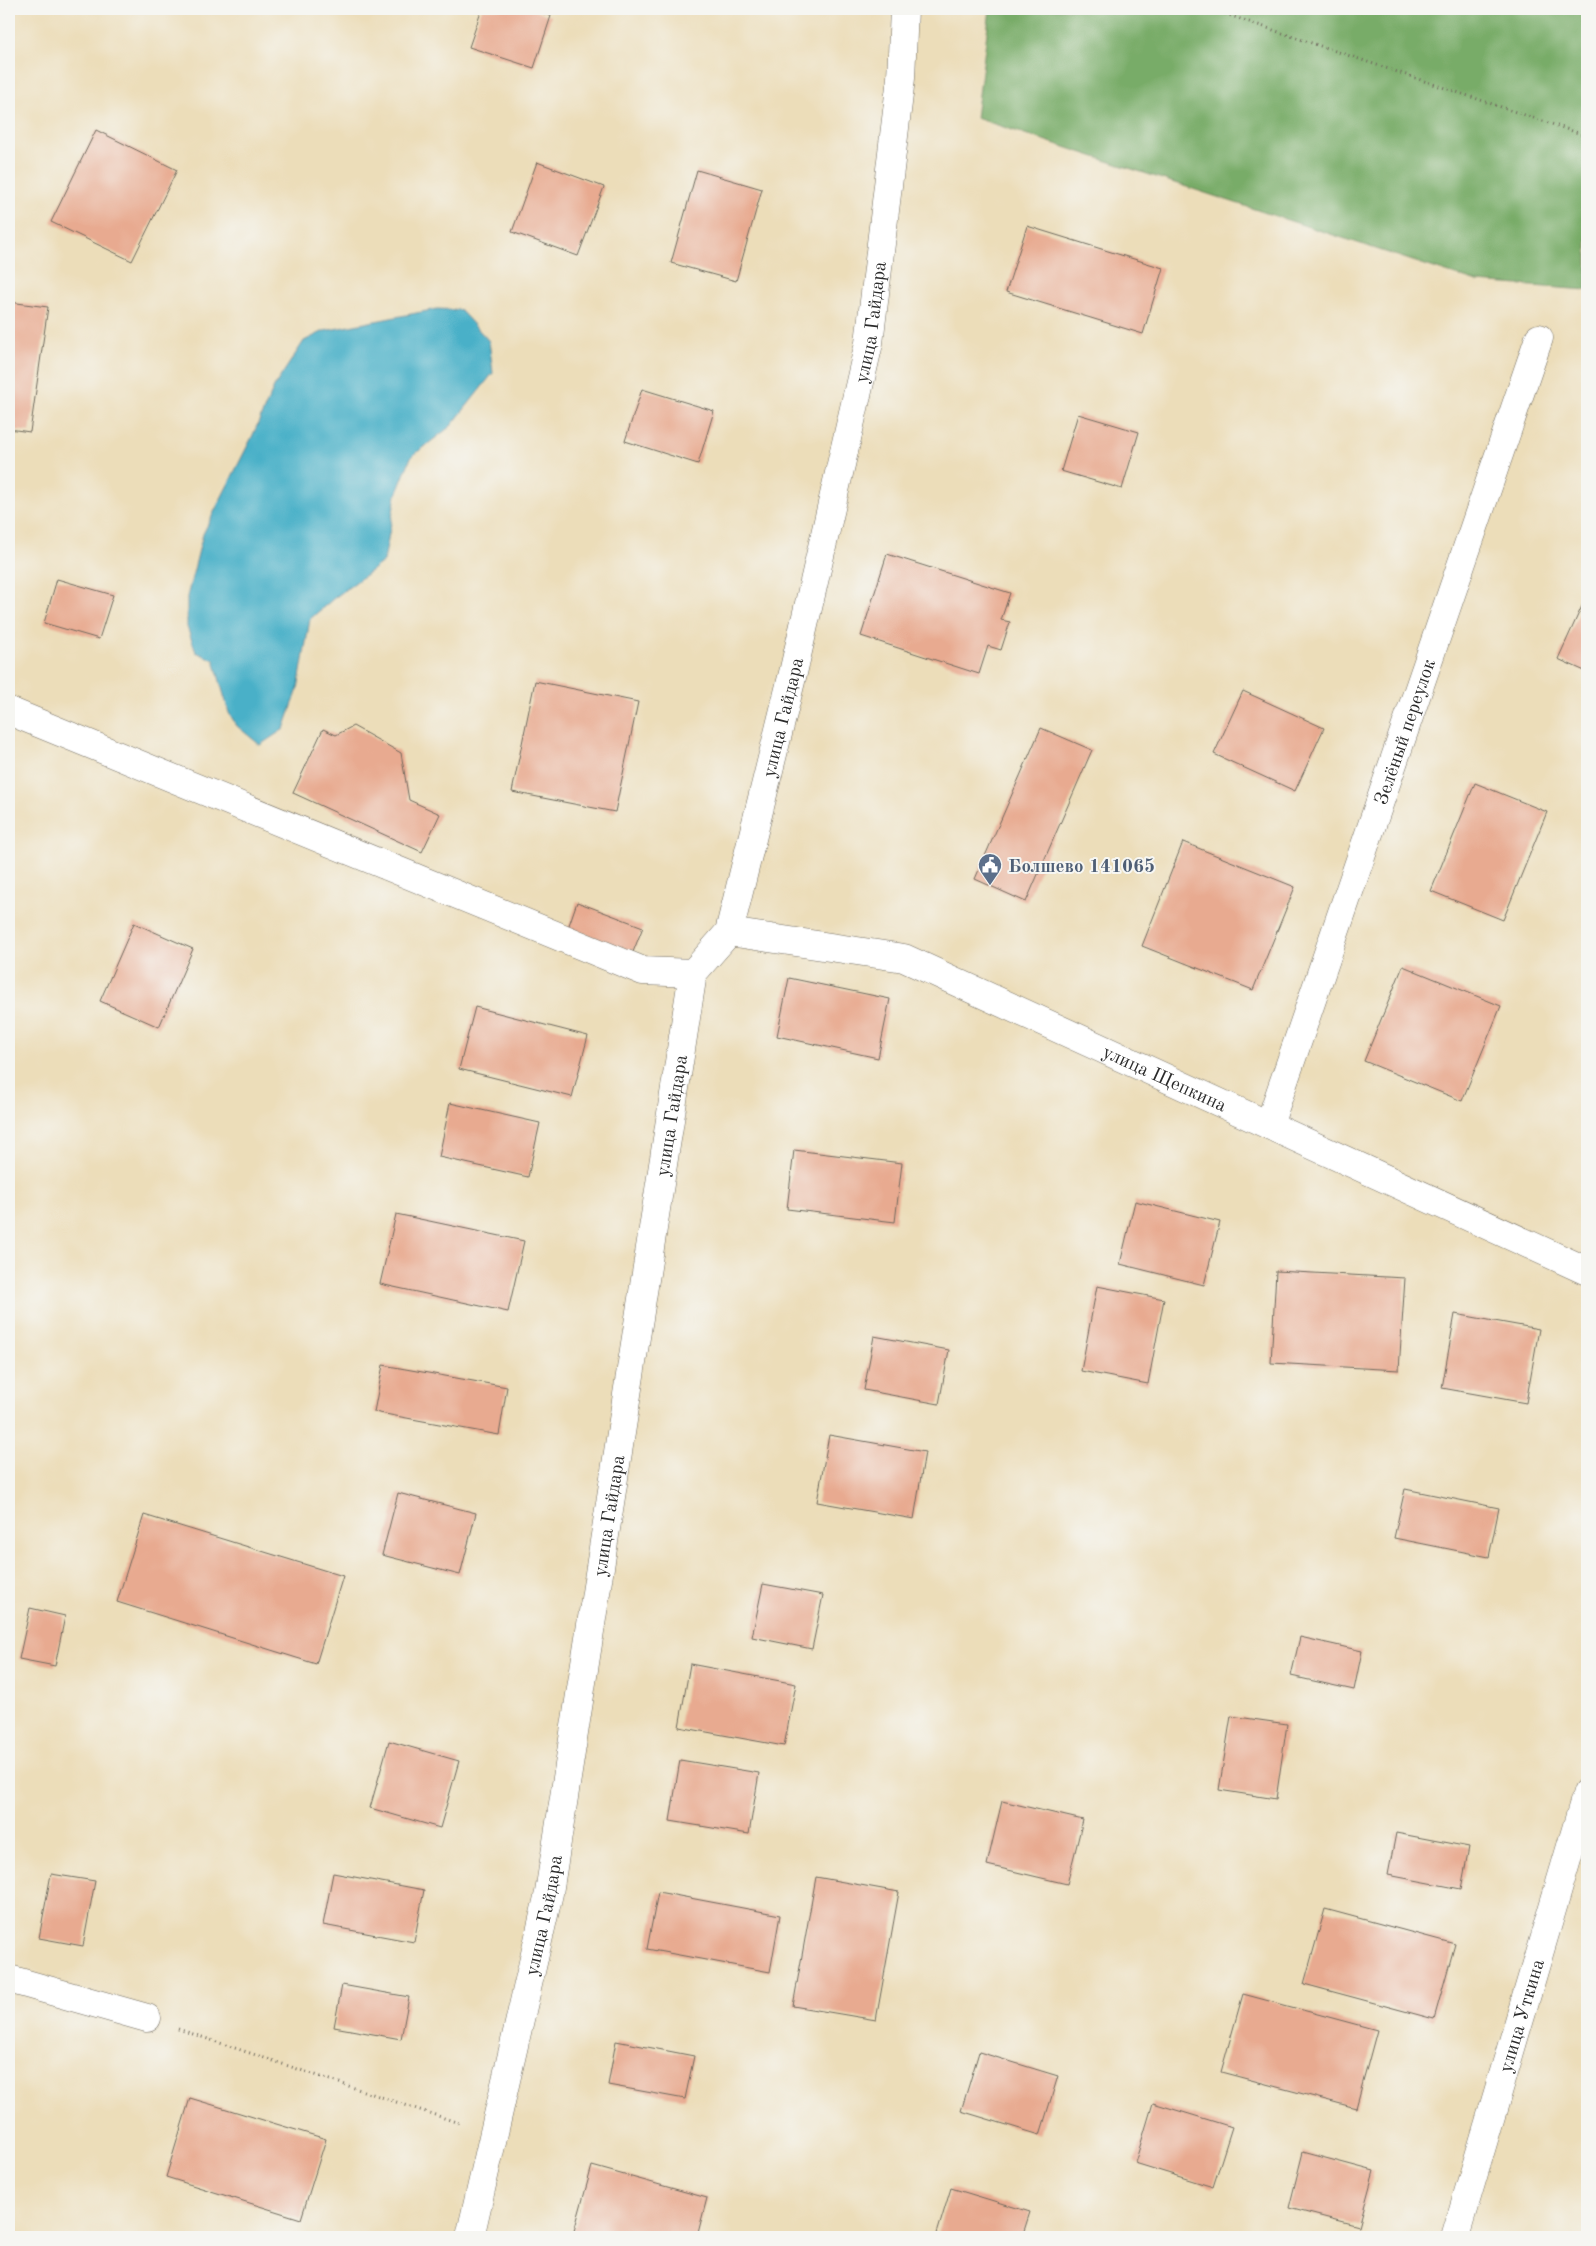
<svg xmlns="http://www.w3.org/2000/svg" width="1596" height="2246" font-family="'Old Standard TT',serif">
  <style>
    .forest { fill: #78ac68; stroke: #526c4a }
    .water { fill: #49b0c8; stroke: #3a6e7a }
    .building { fill: #e8aa90 }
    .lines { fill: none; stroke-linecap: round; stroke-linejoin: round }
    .minor-casing { stroke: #6f695d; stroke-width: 29 }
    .path { stroke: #6f695d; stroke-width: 3; stroke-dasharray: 1 4; stroke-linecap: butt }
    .minor { stroke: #fff; stroke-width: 28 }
    .labels { text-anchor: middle; stroke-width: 4; stroke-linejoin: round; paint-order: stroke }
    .street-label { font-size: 19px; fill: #2b2b2b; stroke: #f6f6f2 }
    .service-label { font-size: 19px; font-weight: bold; fill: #4e5e75; stroke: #f6f6f2; text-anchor: start }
  </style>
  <rect width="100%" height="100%" fill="#f6f6f2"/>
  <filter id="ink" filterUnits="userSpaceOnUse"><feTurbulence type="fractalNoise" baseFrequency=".02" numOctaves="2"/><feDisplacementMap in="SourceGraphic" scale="10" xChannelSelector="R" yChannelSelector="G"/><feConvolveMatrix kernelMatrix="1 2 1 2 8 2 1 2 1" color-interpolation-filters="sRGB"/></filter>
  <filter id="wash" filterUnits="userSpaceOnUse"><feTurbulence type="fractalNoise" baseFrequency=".0096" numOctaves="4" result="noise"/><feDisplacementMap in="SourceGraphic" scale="20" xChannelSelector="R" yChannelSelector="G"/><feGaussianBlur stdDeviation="1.12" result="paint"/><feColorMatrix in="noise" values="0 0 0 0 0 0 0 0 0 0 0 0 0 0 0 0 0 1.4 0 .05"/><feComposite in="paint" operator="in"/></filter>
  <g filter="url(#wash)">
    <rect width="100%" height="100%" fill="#ecddb9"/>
    <!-- forest -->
    <polygon class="forest" points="990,9 1587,9 1587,290 1477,282 976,118"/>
    <!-- water -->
    <polygon class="water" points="437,309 460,310 489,341 493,373 451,426 411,457 396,495 384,561 333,599 310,619 298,689 284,729 260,745 237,726 229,713 214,660 196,652 187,627 187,597 203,534 252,437 275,385 304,341 324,331"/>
    <g id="blocks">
      <!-- building -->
      <g class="building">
        <polygon points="482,9 529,9 551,16 534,68 469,47"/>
        <polygon points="96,130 177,170 132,261 51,222"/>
        <polygon points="537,162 604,187 578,256 512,232"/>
        <polygon points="697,170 762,189 736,281 671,263"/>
        <polygon points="1027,226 1163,268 1143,334 1006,292"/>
        <polygon points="9,302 48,307 30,432 9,429"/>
        <polygon points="642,389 714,411 698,464 625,441"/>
        <polygon points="1078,414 1139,432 1122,489 1061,471"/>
        <polygon points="887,554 1010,593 1001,620 1010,622 1001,650 988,646 979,674 861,636"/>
        <polygon points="57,579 113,595 99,639 44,623"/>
        <polygon points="1587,595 1587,672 1558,659"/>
        <polygon points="535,681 638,702 615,812 512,792"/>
        <polygon points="1243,691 1324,728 1295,791 1214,754"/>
        <polygon points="353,726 401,753 409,800 440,814 422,852 293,793 323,729 336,735"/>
        <polygon points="1041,728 1092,750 1026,902 975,879"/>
        <polygon points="1475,783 1547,812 1503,920 1431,891"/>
        <polygon points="1183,842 1295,887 1253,990 1142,946"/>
        <polygon points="577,902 643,927 633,952 568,928"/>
        <polygon points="134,923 193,949 159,1027 100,1001"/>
        <polygon points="1403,966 1501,1006 1462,1101 1364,1061"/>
        <polygon points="789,978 890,999 878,1058 777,1036"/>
        <polygon points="475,1007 588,1036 572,1097 459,1069"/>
        <polygon points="450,1103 540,1123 528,1177 439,1157"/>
        <polygon points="794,1150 902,1163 895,1222 787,1209"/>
        <polygon points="1135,1201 1220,1222 1204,1285 1120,1264"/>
        <polygon points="396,1214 524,1241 508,1312 380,1284"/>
        <polygon points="1276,1271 1405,1278 1399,1370 1271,1363"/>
        <polygon points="1097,1286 1164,1299 1148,1384 1081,1371"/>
        <polygon points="1455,1314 1539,1329 1526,1403 1442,1388"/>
        <polygon points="874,1336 949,1350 939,1404 864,1390"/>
        <polygon points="383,1365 507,1387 499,1435 374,1412"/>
        <polygon points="829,1435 925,1452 914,1519 817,1502"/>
        <polygon points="1405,1489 1499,1508 1489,1557 1394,1538"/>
        <polygon points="398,1493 476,1513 460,1575 382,1555"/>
        <polygon points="144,1515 343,1576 316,1664 117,1602"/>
        <polygon points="763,1584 823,1595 812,1649 752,1637"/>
        <polygon points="30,1608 65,1616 55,1666 19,1659"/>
        <polygon points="1300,1637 1362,1651 1354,1690 1291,1676"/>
        <polygon points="690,1664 796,1684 784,1746 679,1727"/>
        <polygon points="1231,1716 1287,1724 1276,1799 1219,1790"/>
        <polygon points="389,1741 459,1761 440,1828 370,1808"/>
        <polygon points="680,1760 759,1773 749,1834 670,1821"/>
        <polygon points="1002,1801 1083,1820 1067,1884 987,1865"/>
        <polygon points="1396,1833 1469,1847 1461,1889 1388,1875"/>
        <polygon points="333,1873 424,1890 414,1942 323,1925"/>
        <polygon points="51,1874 95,1881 83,1946 39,1938"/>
        <polygon points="816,1877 899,1892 876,2020 793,2006"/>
        <polygon points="658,1892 780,1915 770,1972 647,1949"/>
        <polygon points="1325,1909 1455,1944 1434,2019 1304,1984"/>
        <polygon points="342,1985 409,1997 401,2039 334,2027"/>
        <polygon points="1243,1994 1377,2030 1356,2108 1221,2072"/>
        <polygon points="616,2041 694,2056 685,2099 608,2085"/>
        <polygon points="979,2052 1058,2076 1040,2135 961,2111"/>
        <polygon points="190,2098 326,2139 301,2219 166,2177"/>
        <polygon points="1153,2103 1232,2127 1213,2187 1135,2163"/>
        <polygon points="1303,2152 1374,2171 1359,2226 1289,2208"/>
        <polygon points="592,2166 707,2198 697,2237 595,2237 574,2231"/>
        <polygon points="951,2188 1030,2212 1022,2237 936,2237"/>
      </g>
    </g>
  </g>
  <g filter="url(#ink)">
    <use href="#blocks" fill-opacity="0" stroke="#6f695d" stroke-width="1"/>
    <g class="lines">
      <!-- minor casing -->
      <g class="minor-casing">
        <g id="minor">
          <polyline points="9,711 643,971 693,973"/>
          <path id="s1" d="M729,932L904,958L1587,1271"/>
          <path id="s2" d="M1269,1125L1539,338"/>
          <polyline points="9,1979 147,2018"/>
          <path id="s3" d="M470,2237L549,1893L693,973L729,932L793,673L869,343L901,78L904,9"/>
          <path id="s4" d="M1455,2237L1587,1792"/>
        </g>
      </g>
      <!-- path -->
      <g class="path">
        <polyline points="1211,9 1587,136"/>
        <polyline points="178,2029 459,2123"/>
      </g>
      <!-- minor -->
      <use href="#minor" class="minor"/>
    </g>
  </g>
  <!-- icons -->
  <defs>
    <g id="civic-pin" transform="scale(1.25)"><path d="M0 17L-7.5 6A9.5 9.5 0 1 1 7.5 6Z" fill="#5c6f8a" stroke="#f6f6f2"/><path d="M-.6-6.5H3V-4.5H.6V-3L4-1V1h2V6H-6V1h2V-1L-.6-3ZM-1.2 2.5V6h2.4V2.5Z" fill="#fff"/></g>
  </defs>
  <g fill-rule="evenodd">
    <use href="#civic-pin" x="990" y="865"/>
  </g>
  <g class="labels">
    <!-- street labels -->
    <g class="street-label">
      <text dy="7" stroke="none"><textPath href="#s3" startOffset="1965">улица Гайдара</textPath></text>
      <text dy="7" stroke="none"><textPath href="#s3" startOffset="1560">улица Гайдара</textPath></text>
      <text dy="7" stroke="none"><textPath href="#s2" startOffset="416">Зелёный переулок</textPath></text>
      <text dy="7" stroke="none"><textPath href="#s1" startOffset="464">улица Щепкина</textPath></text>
      <text dy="7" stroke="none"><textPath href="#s3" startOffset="1140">улица Гайдара</textPath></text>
      <text dy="7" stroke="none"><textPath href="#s3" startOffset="735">улица Гайдара</textPath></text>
      <text dy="7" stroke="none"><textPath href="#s3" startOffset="330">улица Гайдара</textPath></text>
      <text dy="7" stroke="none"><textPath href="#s4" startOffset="231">улица Уткина</textPath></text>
    </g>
    <!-- service labels -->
    <g class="service-label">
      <text x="1008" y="872">Болшево 141065</text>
    </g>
  </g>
  <!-- margin -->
  <rect width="1596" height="2246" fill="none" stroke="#f6f6f2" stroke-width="30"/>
</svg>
